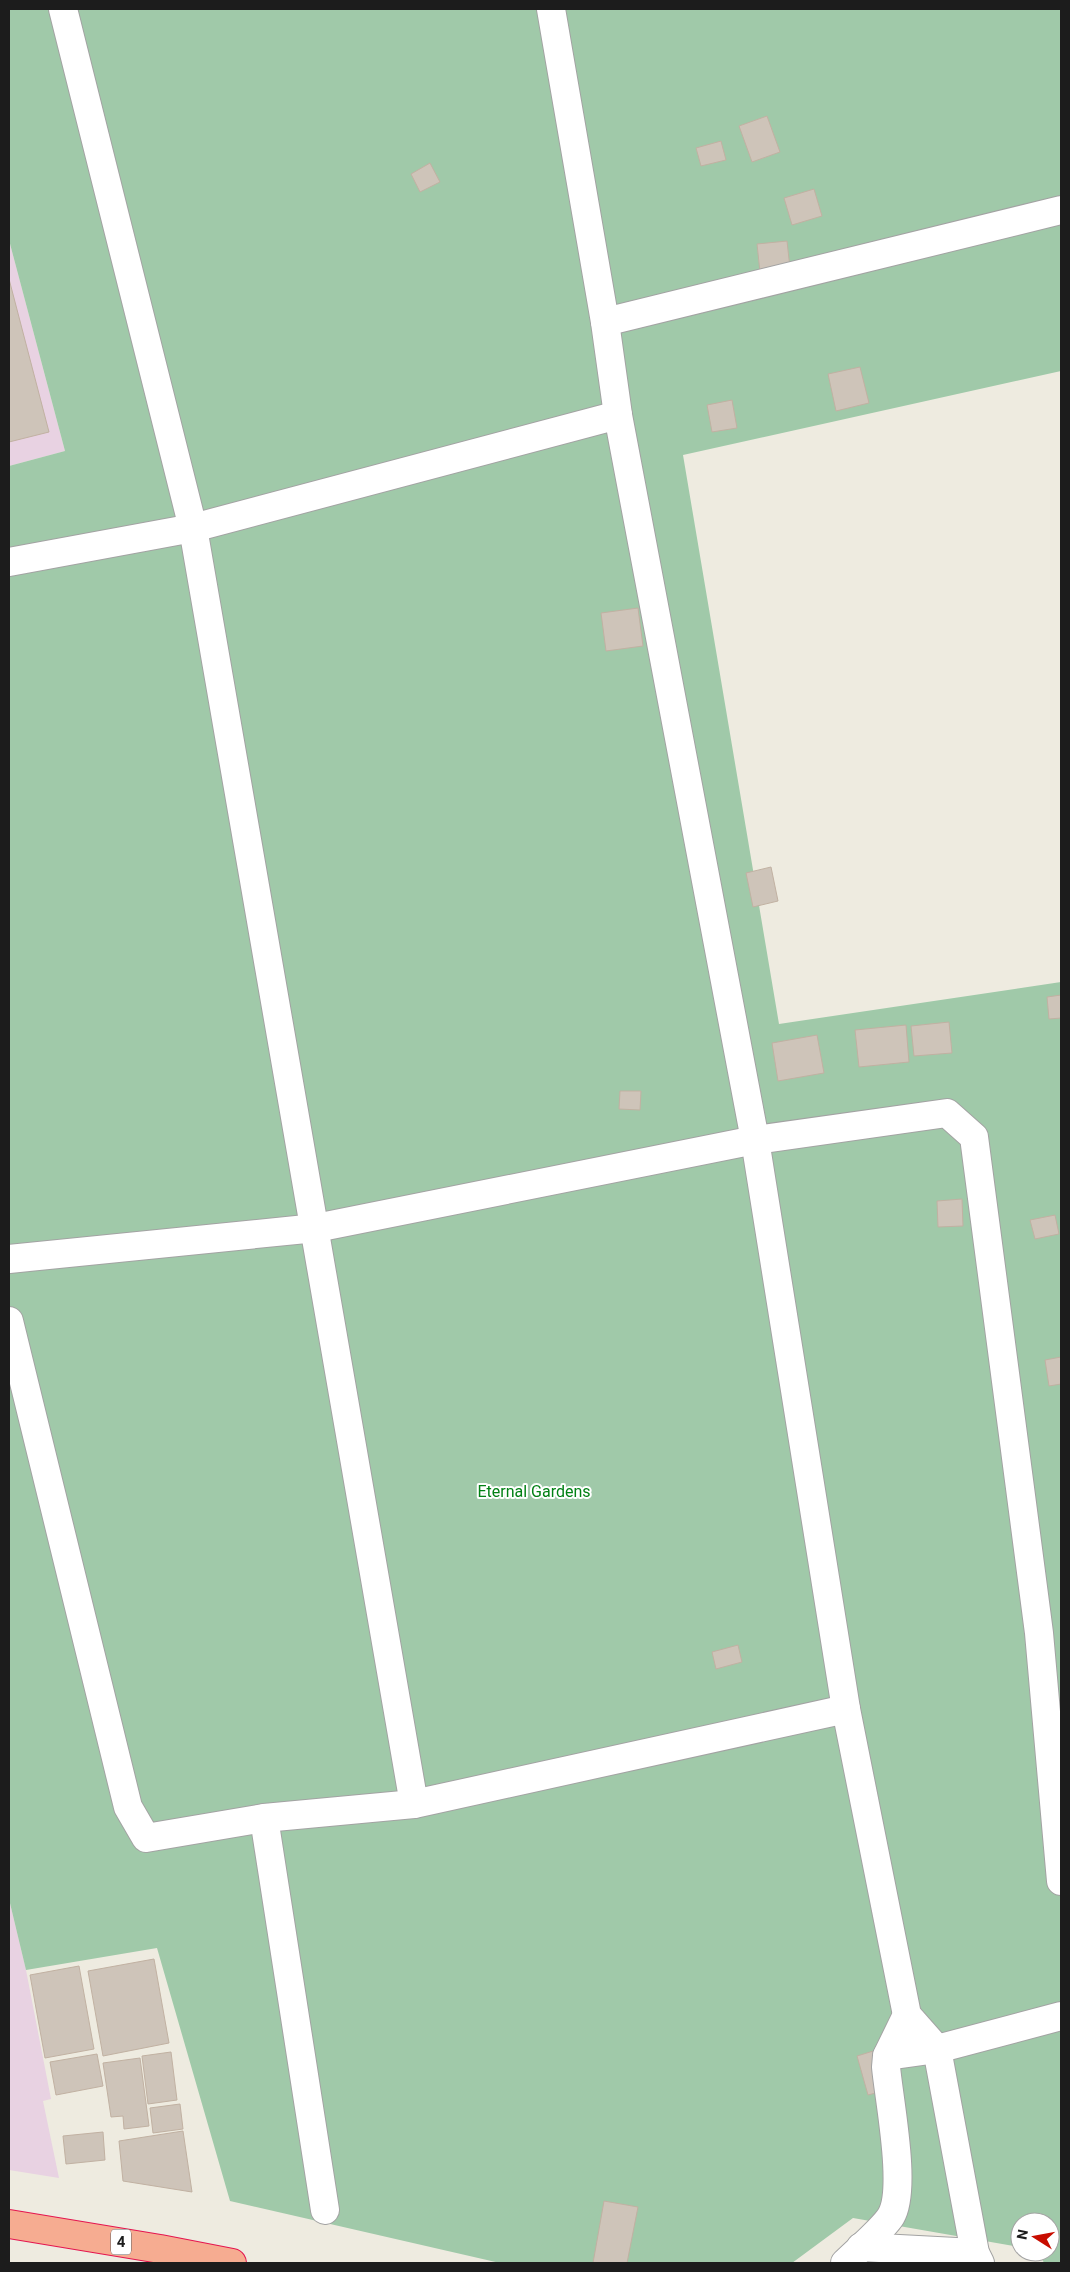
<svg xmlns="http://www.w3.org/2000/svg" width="1070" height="2272" font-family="Roboto,sans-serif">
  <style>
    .industrial { fill: #e8d2e2 }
    .cemetery { fill: #a0c9a9 }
    .building { fill: #cec4b9; stroke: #c1b1a2 }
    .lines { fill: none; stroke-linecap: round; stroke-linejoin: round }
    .minor-casing { stroke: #a3a3a3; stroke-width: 30 }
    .trunk-casing { stroke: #e4154f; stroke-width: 30 }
    .minor { stroke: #fff; stroke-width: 28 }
    .trunk { stroke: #f6ac91; stroke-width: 28 }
    .labels { text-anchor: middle; stroke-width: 4; stroke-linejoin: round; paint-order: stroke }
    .shield { fill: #fff; stroke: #606060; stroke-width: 1 }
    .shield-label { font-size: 15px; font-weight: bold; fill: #1c1c1c }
    .park-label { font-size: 16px; fill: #028115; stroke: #fff }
  </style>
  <rect width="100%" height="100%" fill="#eeebe0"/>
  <!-- industrial -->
  <g class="industrial">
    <polygon points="9,240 65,451 9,466"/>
    <polygon points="9,1899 26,1970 51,2099 43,2101 59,2178 9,2170"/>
  </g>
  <!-- cemetery -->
  <polygon class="cemetery" points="9,9 1061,9 1061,371 683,455 779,1024 1061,982 1061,2263 1044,2263 1039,2252 1050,2252 1050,2222 1020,2222 1020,2247 853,2218 792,2263 500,2263 230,2201 157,1948 26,1970 9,1899 9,466 65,451 9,240"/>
  <!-- building -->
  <g class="building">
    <polygon points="767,116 780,152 752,162 739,126"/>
    <polygon points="721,141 726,160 701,166 696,148"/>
    <polygon points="430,163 440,182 420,192 411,174"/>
    <polygon points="814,189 822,216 792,225 784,198"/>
    <polygon points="787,241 790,268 760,272 757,244"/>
    <polygon points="9,279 49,432 9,442"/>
    <polygon points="860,367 869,403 836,411 828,374"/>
    <polygon points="732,400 737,428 712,432 707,405"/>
    <polygon points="638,608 643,646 606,651 601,613"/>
    <polygon points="771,867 778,901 753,907 746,873"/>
    <polygon points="1061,995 1061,1018 1049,1019 1047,997"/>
    <polygon points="949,1022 952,1053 914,1056 911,1026"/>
    <polygon points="906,1025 909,1062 859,1067 855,1030"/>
    <polygon points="817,1035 824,1073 778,1081 772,1043"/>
    <polygon points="620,1091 641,1091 640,1110 619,1109"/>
    <polygon points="962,1199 963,1226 938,1227 937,1201"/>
    <polygon points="1055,1215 1059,1234 1035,1239 1030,1220"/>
    <polygon points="1061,1357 1061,1384 1049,1386 1045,1360"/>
    <polygon points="738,1645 742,1662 716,1669 712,1652"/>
    <polygon points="154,1959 169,2043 103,2056 88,1971"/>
    <polygon points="79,1966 94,2049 45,2058 30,1975"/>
    <polygon points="883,2048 895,2088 868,2095 857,2056"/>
    <polygon points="171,2052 177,2100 148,2104 142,2056"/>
    <polygon points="97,2054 103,2086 56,2095 50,2062"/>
    <polygon points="140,2058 149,2126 124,2129 123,2116 111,2117 103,2063"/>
    <polygon points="180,2104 183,2129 153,2133 150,2108"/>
    <polygon points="183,2131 192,2192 123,2181 119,2141"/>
    <polygon points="103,2132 105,2160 66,2164 63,2136"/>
    <polygon points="604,2201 638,2207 627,2263 593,2263"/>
  </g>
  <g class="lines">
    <!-- minor casing -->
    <g class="minor-casing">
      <g id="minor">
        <polyline points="63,9 193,528 414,1804"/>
        <polyline points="551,9 605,322 618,415 755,1140 846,1709 907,2015 937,2049 975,2253 980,2263"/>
        <polyline points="605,322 1061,210"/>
        <polyline points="9,562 193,528 618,415"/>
        <polyline points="9,1259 316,1228 755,1140 947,1113 974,1137 1039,1633 1061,1881"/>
        <polyline points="9,1321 128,1807 146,1838 264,1818 414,1804 846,1709"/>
        <polyline points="264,1818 325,2210"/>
        <polyline points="887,2056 937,2049 1061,2016"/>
        <polyline points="861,2247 975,2253"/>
        <path d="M845,2263C856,2252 884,2228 891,2216C907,2189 889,2100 886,2067L887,2056L907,2015"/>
      </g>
    </g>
    <!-- trunk casing -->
    <g class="trunk-casing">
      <polyline id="trunk" points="9,2224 160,2249 232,2263"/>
    </g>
    <!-- minor -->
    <use href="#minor" class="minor"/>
    <!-- trunk -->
    <use href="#trunk" class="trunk"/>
  </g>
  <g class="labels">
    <!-- shield labels -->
    <rect class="shield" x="111" y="2229.5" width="20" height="25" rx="4"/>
    <g class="shield-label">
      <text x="121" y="2247">4</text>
    </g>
    <!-- park labels -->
    <g class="park-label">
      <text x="534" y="1497">Eternal Gardens</text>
    </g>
  </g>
  <!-- border -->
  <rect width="1070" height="2272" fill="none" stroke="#1c1c1c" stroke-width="20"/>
  <!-- north arrow -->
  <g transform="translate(1035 2237) rotate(281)"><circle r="24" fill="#ffffff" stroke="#a4a4a4"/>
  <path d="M0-4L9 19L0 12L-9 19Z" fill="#c80d00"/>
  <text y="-8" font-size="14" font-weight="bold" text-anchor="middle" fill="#1c1c1c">N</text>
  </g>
</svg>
